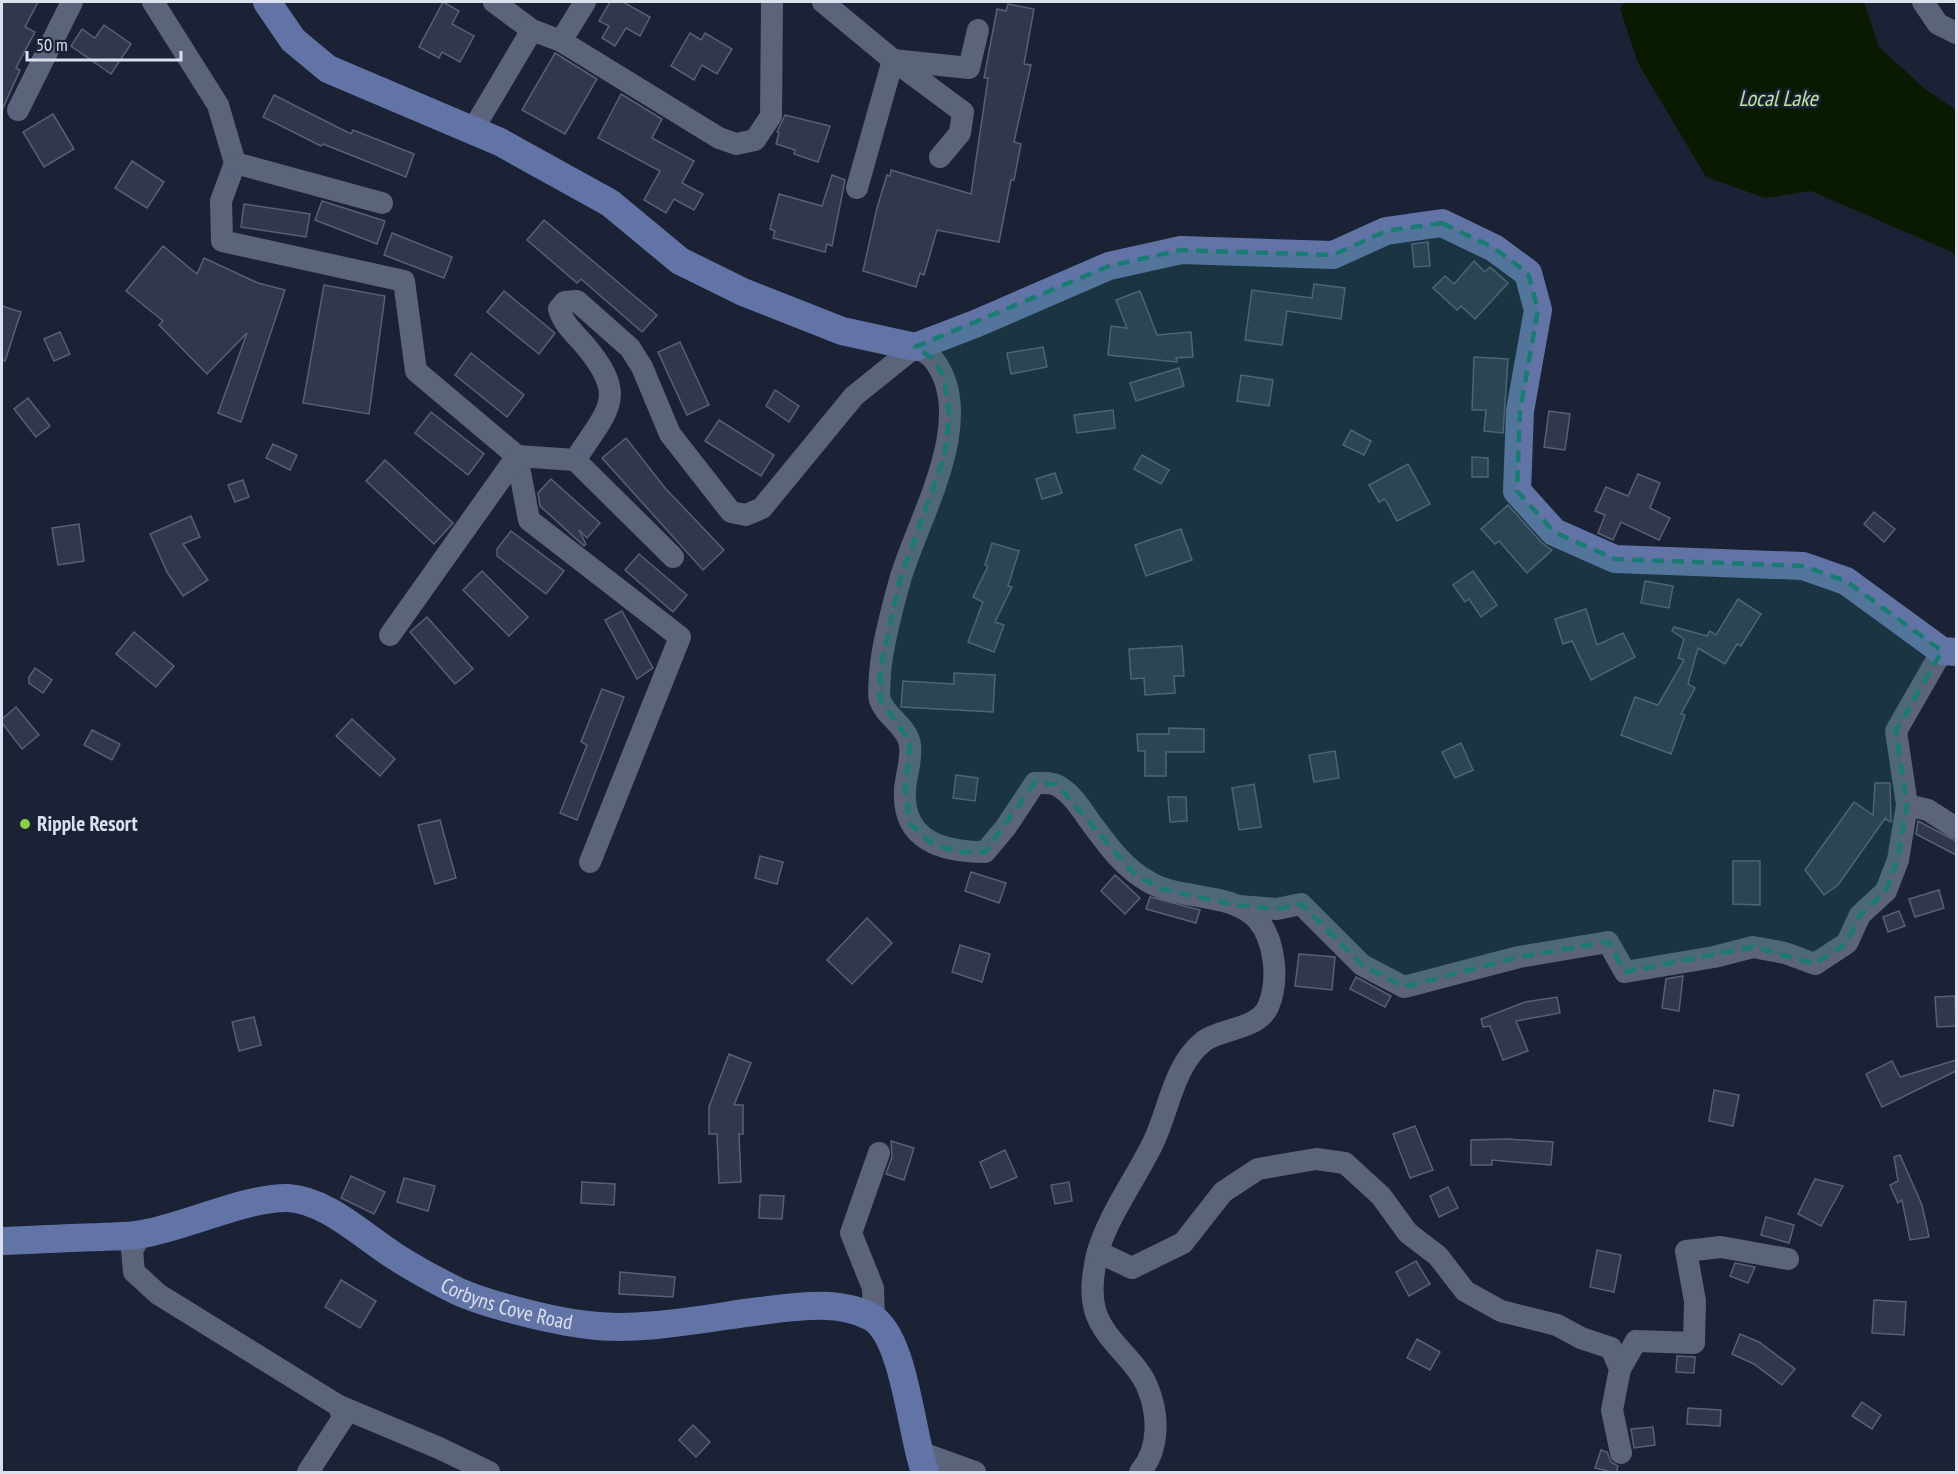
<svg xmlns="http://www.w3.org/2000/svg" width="1958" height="1474" font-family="'PT Sans Narrow',sans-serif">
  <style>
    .water { fill: #0a1a00 }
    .building { fill: #31384d; stroke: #586077; stroke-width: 1.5 }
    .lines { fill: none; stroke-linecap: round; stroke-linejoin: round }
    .minor { stroke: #5b647b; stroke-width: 22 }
    .major { stroke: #6274a6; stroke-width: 28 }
    .marked { fill: #197b74; fill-opacity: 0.2; stroke: #197b74; stroke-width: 4.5; stroke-dasharray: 12 8; stroke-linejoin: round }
    .poi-dot { fill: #89ce48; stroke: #1b2236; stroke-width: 2 }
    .labels { text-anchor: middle; stroke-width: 5; stroke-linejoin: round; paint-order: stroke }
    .poi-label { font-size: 21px; font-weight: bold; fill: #dae0ed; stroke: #1b2236; text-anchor: start }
    .street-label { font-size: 21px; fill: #dae0ed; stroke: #1b2236 }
    .water-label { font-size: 22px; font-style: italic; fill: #bde4a0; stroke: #1b2236 }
  </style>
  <rect width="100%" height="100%" fill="#1b2236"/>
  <!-- water -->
  <polygon class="water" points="1625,2 1864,2 1879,47 1925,89 1956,110 1956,258 1952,252 1811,191 1765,198 1706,177 1638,63 1620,9"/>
  <!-- building -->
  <g class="building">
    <polygon points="2,2 38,2 25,27 35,32 16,68 20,70 2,110"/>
    <polygon points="443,2 459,11 452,24 474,36 460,62 442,52 439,58 419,47"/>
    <polygon points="610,2 623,2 650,17 640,36 626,28 615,46 602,38 609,26 599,21"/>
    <polygon points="1008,4 1034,9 1024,64 1031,65 1014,142 1021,144 1014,180 1011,180 999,242 937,230 924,275 920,273 916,287 863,271 877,208 887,175 890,176 891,170 971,194 988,78 984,78 997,9 1006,11"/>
    <polygon points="104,25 131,44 111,74 71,46 82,29 95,38"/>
    <polygon points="690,33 701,40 705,33 732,49 717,74 702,65 694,80 671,66"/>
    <polygon points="555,53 597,79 565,134 522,110"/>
    <polygon points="621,94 662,119 652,138 694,161 682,183 703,194 694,210 674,199 666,213 644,200 660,171 598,138"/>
    <polygon points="274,95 351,134 353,130 414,154 406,177 323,144 321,146 263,117"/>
    <polygon points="53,114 74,149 44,167 23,132"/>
    <polygon points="785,115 830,126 818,162 794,154 795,150 776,144 779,133 777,132"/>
    <polygon points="132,161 164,182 147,208 115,188"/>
    <polygon points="832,175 845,180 832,246 827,244 825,252 773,238 775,231 770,229 779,194 822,206"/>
    <polygon points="322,201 385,221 377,244 315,220"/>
    <polygon points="244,204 310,214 306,237 241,227"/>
    <polygon points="544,220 657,315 642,332 581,279 577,283 527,240"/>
    <polygon points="392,233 452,257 444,278 384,255"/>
    <polygon points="1428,242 1430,266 1414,267 1412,244"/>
    <polygon points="163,246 197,274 204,258 258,283 285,290 241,422 218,413 247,333 207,374 159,325 163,321 126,291"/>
    <polygon points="1474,261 1485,272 1490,267 1508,283 1475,319 1461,306 1457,310 1433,288 1445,276 1454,284"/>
    <polygon points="1314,284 1345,288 1341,319 1287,311 1282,345 1245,340 1252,290 1312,298"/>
    <polygon points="324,285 385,296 369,414 303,403"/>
    <polygon points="504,291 555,333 539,354 487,312"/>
    <polygon points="1140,291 1157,335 1191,332 1193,357 1176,358 1177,362 1108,355 1111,326 1127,328 1116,300"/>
    <polygon points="2,306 21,312 5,361 2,360"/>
    <polygon points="60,332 70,354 54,361 44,339"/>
    <polygon points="680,342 709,405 687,415 658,352"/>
    <polygon points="1043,347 1047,367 1011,374 1007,353"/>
    <polygon points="471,353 524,395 507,417 455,375"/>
    <polygon points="1474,357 1508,359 1503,433 1484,431 1486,410 1472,410"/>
    <polygon points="1179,368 1184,386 1136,401 1130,383"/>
    <polygon points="1241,375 1273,380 1269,406 1237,401"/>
    <polygon points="775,390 799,406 789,422 766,406"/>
    <polygon points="28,398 50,426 36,437 14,409"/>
    <polygon points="1113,410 1115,428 1077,433 1074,415"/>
    <polygon points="1549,411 1570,414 1565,450 1544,447"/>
    <polygon points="431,412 484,454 468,475 415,433"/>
    <polygon points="719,420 774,455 761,476 705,441"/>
    <polygon points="1351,430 1371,441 1364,455 1343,445"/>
    <polygon points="626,438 665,488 724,550 703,570 602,458"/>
    <polygon points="273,444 297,455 290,470 266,458"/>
    <polygon points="1142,455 1169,470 1161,484 1134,469"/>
    <polygon points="1472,457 1488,458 1488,477 1472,477"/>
    <polygon points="385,460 453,523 434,544 366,481"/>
    <polygon points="1408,464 1430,504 1397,521 1385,499 1379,502 1369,485"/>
    <polygon points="1055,473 1062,493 1042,499 1036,479"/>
    <polygon points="1638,474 1660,483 1650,508 1670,518 1659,540 1621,522 1613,540 1598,533 1605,515 1595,511 1606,487 1628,496"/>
    <polygon points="551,479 600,523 587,538 579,530 586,544 584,546 540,506 538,493"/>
    <polygon points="243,480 249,497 235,502 228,485"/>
    <polygon points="1508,505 1542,543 1552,550 1527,573 1499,541 1495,544 1481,529"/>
    <polygon points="1874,512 1895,529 1884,542 1864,524"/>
    <polygon points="191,516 200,537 183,544 208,580 183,596 167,572 150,534"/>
    <polygon points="79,524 84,561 58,565 52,528"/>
    <polygon points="1181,529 1192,560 1146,576 1135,545"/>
    <polygon points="511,531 564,571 546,594 497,556 497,549"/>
    <polygon points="992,543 1019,551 1008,586 1012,587 995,622 1004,625 994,652 968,642 983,602 973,597 988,566 985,565"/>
    <polygon points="639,554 687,595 673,612 625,570"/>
    <polygon points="482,571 528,617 509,636 463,590"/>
    <polygon points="1473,571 1497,605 1481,617 1469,599 1465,602 1453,585"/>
    <polygon points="1645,581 1673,586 1669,608 1641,603"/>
    <polygon points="1738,599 1761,614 1741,646 1737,644 1725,664 1698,648 1688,684 1695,688 1681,714 1685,715 1671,754 1621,735 1635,697 1658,705 1684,660 1678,658 1684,639 1672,631 1674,627 1707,636 1710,631 1716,635"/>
    <polygon points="1586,609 1597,645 1623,633 1635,657 1591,680 1572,641 1563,644 1555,619"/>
    <polygon points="622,611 653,668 637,679 605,620"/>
    <polygon points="427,617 473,669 455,684 410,632"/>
    <polygon points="134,632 174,666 156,687 116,654"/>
    <polygon points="1182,646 1184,676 1174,676 1175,693 1145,695 1144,678 1131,679 1129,649"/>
    <polygon points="35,668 52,680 43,693 29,683 29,677"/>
    <polygon points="954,673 995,675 993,712 901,707 903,681 954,684"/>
    <polygon points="602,689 624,697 577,820 560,813 587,745 581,742"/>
    <polygon points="16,707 39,735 22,749 2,723 2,719"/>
    <polygon points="352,719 395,759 380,776 336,736"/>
    <polygon points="1169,728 1204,729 1204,752 1166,752 1166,776 1145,776 1145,751 1138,751 1137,734 1169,734"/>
    <polygon points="92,730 120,744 112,760 84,745"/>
    <polygon points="1461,743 1473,770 1455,778 1442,752"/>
    <polygon points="1335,751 1339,778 1314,782 1309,755"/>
    <polygon points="956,775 978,778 975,801 953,798"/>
    <polygon points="1875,783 1890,783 1891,822 1885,819 1886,817 1838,885 1824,895 1805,870 1854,802 1873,815"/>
    <polygon points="1254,784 1261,827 1239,830 1232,788"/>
    <polygon points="1168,797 1186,797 1187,821 1170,822"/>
    <polygon points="440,820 456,878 435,884 418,825"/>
    <polygon points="1918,821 1956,841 1956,855 1916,834"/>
    <polygon points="760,856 783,862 777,884 755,878"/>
    <polygon points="1733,861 1760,861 1760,905 1733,904"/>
    <polygon points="971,872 1006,883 999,903 965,891"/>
    <polygon points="1115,875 1140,898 1125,914 1101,891"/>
    <polygon points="1939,890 1944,908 1915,917 1909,899"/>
    <polygon points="1150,897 1200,910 1196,923 1146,909"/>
    <polygon points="1899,911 1905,926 1888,932 1883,917"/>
    <polygon points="867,918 892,943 852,984 827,960"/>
    <polygon points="960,945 990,954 982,982 952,972"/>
    <polygon points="1299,954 1335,957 1332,990 1295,986"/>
    <polygon points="1683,976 1679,1011 1662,1008 1666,979"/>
    <polygon points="1356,977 1391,996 1385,1007 1350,989"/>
    <polygon points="1955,996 1956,1026 1937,1027 1935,997"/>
    <polygon points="1557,997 1560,1013 1516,1021 1528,1051 1503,1060 1490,1026 1483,1027 1481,1019 1525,1002"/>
    <polygon points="254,1017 261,1045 239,1051 232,1022"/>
    <polygon points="729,1054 751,1063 734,1105 743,1105 743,1134 739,1134 741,1182 719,1183 717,1134 709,1134 709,1107"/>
    <polygon points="1956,1060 1956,1071 1882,1107 1866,1074 1892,1061 1900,1077"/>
    <polygon points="1714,1090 1739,1095 1733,1126 1709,1121"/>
    <polygon points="1415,1126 1433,1170 1410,1178 1393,1134"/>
    <polygon points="1507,1139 1553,1142 1551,1165 1492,1160 1492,1165 1471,1165 1471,1140"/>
    <polygon points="891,1141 914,1148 904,1180 886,1174 892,1157"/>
    <polygon points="1005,1150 1017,1177 991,1188 980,1162"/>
    <polygon points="1900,1155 1922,1205 1929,1237 1910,1240 1902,1200 1898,1203 1890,1185 1898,1181 1894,1157"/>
    <polygon points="351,1176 385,1192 374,1214 341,1198"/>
    <polygon points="404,1178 435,1186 428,1211 397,1202"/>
    <polygon points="1815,1179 1843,1186 1821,1226 1798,1214"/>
    <polygon points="582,1182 615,1184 614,1205 581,1203"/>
    <polygon points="1069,1182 1072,1201 1055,1204 1051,1185"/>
    <polygon points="1448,1187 1458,1208 1439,1217 1430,1196"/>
    <polygon points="760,1195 784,1196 782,1219 759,1218"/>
    <polygon points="1766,1217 1794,1225 1789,1243 1761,1235"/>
    <polygon points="1597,1250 1621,1255 1614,1292 1590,1287"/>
    <polygon points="1416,1261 1430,1284 1409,1296 1396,1272"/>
    <polygon points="1735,1263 1755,1267 1748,1283 1730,1276"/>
    <polygon points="620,1272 675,1277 673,1297 619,1294"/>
    <polygon points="341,1280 376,1301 360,1328 325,1307"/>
    <polygon points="1874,1300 1906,1302 1904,1335 1872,1333"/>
    <polygon points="1740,1334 1759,1342 1795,1369 1782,1385 1754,1364 1732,1354"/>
    <polygon points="1417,1339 1440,1352 1430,1370 1407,1358"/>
    <polygon points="1677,1356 1695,1357 1694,1373 1676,1372"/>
    <polygon points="1862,1402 1881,1415 1872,1429 1852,1416"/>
    <polygon points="1688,1408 1721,1410 1720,1426 1687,1424"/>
    <polygon points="693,1425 710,1442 696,1457 679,1440"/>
    <polygon points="1653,1427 1655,1445 1634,1448 1631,1429"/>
    <polygon points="1601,1450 1607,1452 1611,1462 1618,1466 1616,1473 1595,1468"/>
  </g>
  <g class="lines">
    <!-- minor -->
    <g class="minor">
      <polyline points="153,2 218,105 235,163 221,201 222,241 404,281 416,371 517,456 529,520 680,637 590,862"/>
      <polyline points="494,2 532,30"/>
      <polyline points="823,2 893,60 857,188"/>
      <polyline points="1923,2 1938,24 1956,33"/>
      <polyline points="561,41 719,138 736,144 755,140 771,116 772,2"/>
      <polyline points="18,110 72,2"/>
      <polyline points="472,131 532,30 561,41 585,2"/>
      <polyline points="940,157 960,133 963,112 893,60 969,68 978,30"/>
      <polyline points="235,163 382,203"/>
      <path d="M575,460C609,408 629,397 583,343C573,332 563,323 559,309L565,302L577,301L630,348L642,367L670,434L731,512L746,515L762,508L854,396L915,347C921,350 929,354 933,359C980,418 917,520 900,580C893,605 882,647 880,673C880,680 878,693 880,700C885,716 908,727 910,745C912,761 906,774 905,790C902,841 943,852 985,852L1006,827L1035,783C1042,783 1052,782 1058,786C1071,793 1080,807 1089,820C1106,843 1123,868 1149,882C1181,901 1230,891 1257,919C1276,941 1279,982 1268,1007C1257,1030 1222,1028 1204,1041C1173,1065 1169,1111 1153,1143C1136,1178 1106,1219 1097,1255C1093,1273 1090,1292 1095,1310C1104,1341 1136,1359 1147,1386C1159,1414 1160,1449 1140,1472"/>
      <polyline points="390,635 517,456 575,460 673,557"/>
      <polyline points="1907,805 1928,810 1956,828"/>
      <polyline points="1238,906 1277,909 1301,904 1362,965 1404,987 1519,957 1608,942 1625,972 1714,957 1753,947 1785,953 1815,964 1847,943 1860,915 1886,891 1898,860 1907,805 1896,731 1942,651"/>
      <polyline points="141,1235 132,1250 134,1272 158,1294 339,1406 343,1418 308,1472"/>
      <polyline points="1098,1252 1132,1268 1183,1243 1223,1192 1258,1169 1316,1159 1345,1163 1381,1196 1408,1233 1438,1256 1465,1291 1501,1311 1557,1325 1581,1338 1611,1348 1620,1369 1612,1410 1621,1453"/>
      <polyline points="874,1318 873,1288 851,1233 879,1153"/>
      <polyline points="1620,1369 1636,1341 1694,1343 1695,1301 1686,1251 1721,1247 1788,1259"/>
      <polyline points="339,1406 439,1448 489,1472"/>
      <polyline points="917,1451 975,1472"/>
    </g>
    <!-- major -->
    <g class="major">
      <polyline points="267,2 293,40 328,69 500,142 610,203 680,261 743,292 842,331 915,347 975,324 1109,266 1181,250 1333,255 1386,231 1442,223 1494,248 1528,273 1538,310 1520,411 1517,491 1554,532 1615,559 1803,566 1846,581 1942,651 1956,652"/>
      <path id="s1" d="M2,1241C34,1240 66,1238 99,1237C113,1236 128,1237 142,1234C185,1227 246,1197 288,1198C327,1200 364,1237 396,1257C415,1269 437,1281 457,1291C488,1305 553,1321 588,1325C641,1332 706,1318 760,1311C795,1307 838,1299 871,1317C905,1336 911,1435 925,1472"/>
    </g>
  </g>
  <!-- marked area -->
  <path class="marked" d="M1442,223L1494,248L1528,273L1538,310L1520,411L1517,491L1554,532L1615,559L1803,566L1846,581L1942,651L1896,731L1907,805L1898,860L1886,891L1860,915L1847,943L1815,964L1753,947L1625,972L1608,942L1519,957L1404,987L1362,965L1301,904L1277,909L1235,905L1161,889L1134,874L1056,784L1035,783L985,852H957L931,843L910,824L905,790L910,742L880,700V670L900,579L944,457L949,417L944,377L932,358L915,347L1109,266L1181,250L1333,255L1386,231Z"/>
  <!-- markers -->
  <circle class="poi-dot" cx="25" cy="824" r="6"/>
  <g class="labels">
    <!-- poi labels -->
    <g class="poi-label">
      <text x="37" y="831">Ripple Resort</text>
    </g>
    <!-- street labels -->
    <g class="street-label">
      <text dy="7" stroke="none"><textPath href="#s1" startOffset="537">Corbyns Cove Road</textPath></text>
    </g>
    <!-- water labels -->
    <g class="water-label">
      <text x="1778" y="106">Local Lake</text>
    </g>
  </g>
  <!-- border -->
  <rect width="1958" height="1474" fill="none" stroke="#dae0ed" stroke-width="6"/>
  <!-- scale -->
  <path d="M27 51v9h154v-9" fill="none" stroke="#dae0ed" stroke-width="3"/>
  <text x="36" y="51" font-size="18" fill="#dae0ed" stroke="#1b2236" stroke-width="4.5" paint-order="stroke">50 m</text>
</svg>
